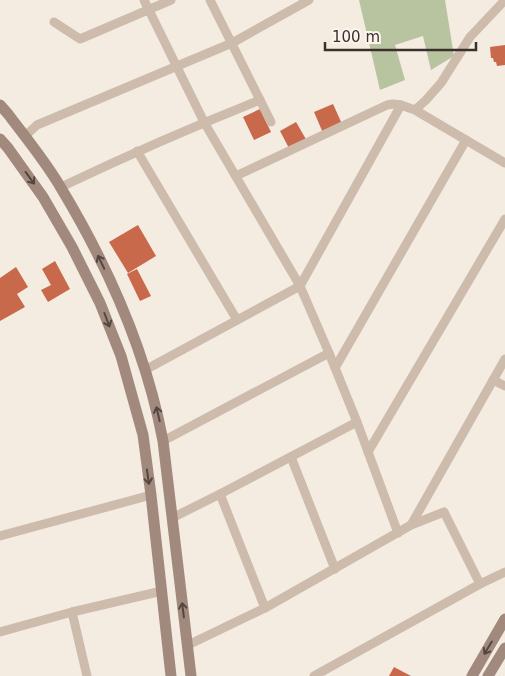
<svg xmlns="http://www.w3.org/2000/svg" width="505" height="676" font-family="'DejaVu Sans',sans-serif">
  <style>
    .green { fill: #b8c4a0 }
    .building { fill: #c8694b }
    .lines { fill: none; stroke-linecap: round; stroke-linejoin: round }
    .street { stroke: #cdbbac; stroke-width: 9 }
    .secondary { stroke: #a18a7d; stroke-width: 11 }
    .oneway { stroke: #544640 }
  </style>
  <rect width="100%" height="100%" fill="#f4ebe1"/>
  <!-- green -->
  <polygon class="green" points="359,0 445,0 454,56 431,70 423,36 395,45 405,80 380,90"/>
  <!-- building -->
  <g class="building">
    <polygon points="505,45 505,65 497,66 496,62 494,62 493,58 491,58 490,47"/>
    <polygon points="333,104 342,124 323,133 314,112"/>
    <polygon points="260,109 271,132 254,140 243,117"/>
    <polygon points="296,122 307,141 290,150 280,131"/>
    <polygon points="138,225 156,256 128,273 109,242"/>
    <polygon points="55,261 70,289 48,302 41,290 51,285 42,269"/>
    <polygon points="16,267 28,287 17,294 25,307 0,321 0,278"/>
    <polygon points="137,269 151,296 140,301 127,274"/>
    <polygon points="394,667 411,676 389,676"/>
  </g>
  <g class="lines">
    <!-- street -->
    <g class="street">
      <polyline points="144,0 204,122 300,286 329,353 357,422 398,533"/>
      <polyline points="210,0 271,122"/>
      <polyline points="54,22 80,39 171,0"/>
      <polyline points="415,110 426,100 441,83 470,37 505,0"/>
      <polyline points="25,136 37,125 232,43 309,0"/>
      <polyline points="137,151 237,320"/>
      <polyline points="236,176 387,105 393,104 401,105"/>
      <path d="M61,187C126,156 192,127 260,100"/>
      <polyline points="335,368 466,140"/>
      <polyline points="145,370 300,286 401,105 415,110 505,163"/>
      <polyline points="493,380 505,386"/>
      <polyline points="163,441 329,353"/>
      <polyline points="368,452 505,219"/>
      <polyline points="291,457 335,569"/>
      <polyline points="220,494 265,608"/>
      <polyline points="172,518 220,494 357,422"/>
      <polyline points="411,525 505,359"/>
      <polyline points="0,536 151,495"/>
      <polyline points="72,612 87,676"/>
      <polyline points="0,632 72,612 162,591"/>
      <polyline points="188,645 265,608 411,525 444,512 480,584"/>
      <polyline points="314,676 480,584 505,572"/>
    </g>
    <!-- secondary -->
    <g class="secondary">
      <path d="M0,105L8,114C26,138 46,162 61,188C108,266 146,351 163,441L191,676"/>
      <polyline points="0,139 8,148 43,197 72,247 100,303 121,356 143,435 151,495 171,676"/>
      <polyline points="472,676 505,619"/>
      <polyline points="488,676 505,648"/>
    </g>
  </g>
  <!-- one-way arrows -->
  <defs><path id="oneway-shaft" d="M-6 0H5M1.5-3L5.5 0L1.5 3" fill="none" stroke-width="1.6" stroke-linecap="round" stroke-linejoin="round" transform="scale(1.25)"/></defs>
  <g class="oneway">
    <use href="#oneway-shaft" transform="translate(30 178) rotate(54)"/>
    <use href="#oneway-shaft" transform="translate(101 262) rotate(-116)"/>
    <use href="#oneway-shaft" transform="translate(107 320) rotate(69)"/>
    <use href="#oneway-shaft" transform="translate(158 414) rotate(-103)"/>
    <use href="#oneway-shaft" transform="translate(148 477) rotate(82)"/>
    <use href="#oneway-shaft" transform="translate(183 610) rotate(-97)"/>
    <use href="#oneway-shaft" transform="translate(488 648) rotate(121)"/>
  </g>
  <!-- scale -->
  <path d="M325 42v8h151v-8" fill="none" stroke="#3b302b" stroke-width="2.5"/>
  <text x="332" y="42" font-size="15" fill="#3b302b" stroke="#fbf5ee" stroke-width="4" paint-order="stroke">100 m</text>
</svg>
